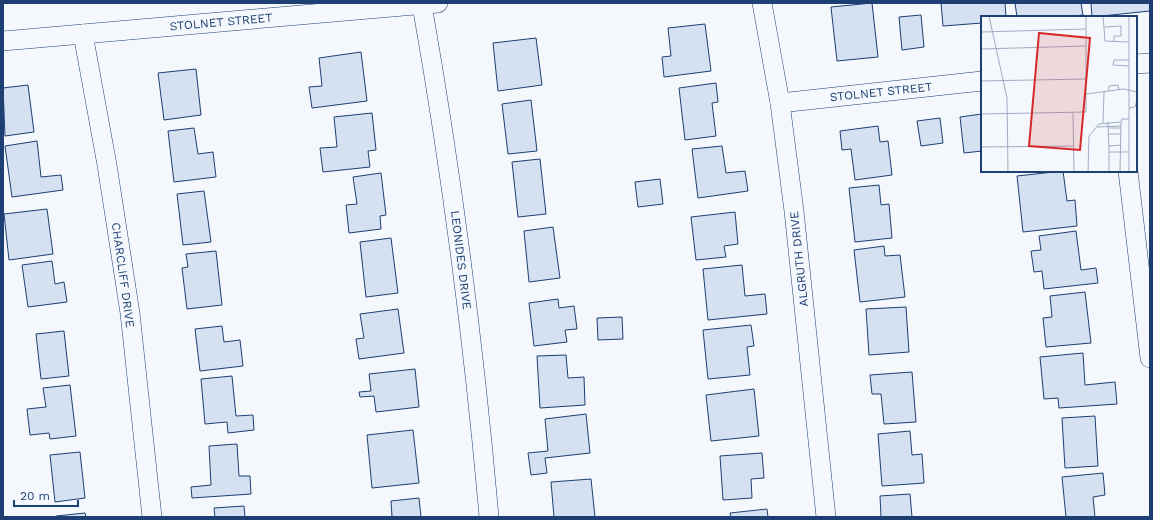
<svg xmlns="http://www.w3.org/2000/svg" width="1153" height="520" font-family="'Work Sans',sans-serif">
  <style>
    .building { fill: #d5e0f0; stroke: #1d3f73 }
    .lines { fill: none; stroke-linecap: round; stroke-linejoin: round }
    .minor-casing { stroke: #1d3f73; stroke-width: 20 }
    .minor { stroke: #f4f7fb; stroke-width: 19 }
    .labels { text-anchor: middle; stroke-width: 3; stroke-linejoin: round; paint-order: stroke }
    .street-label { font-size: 12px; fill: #1d3f73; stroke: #f4f7fb }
    .inset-road { fill: none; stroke: #9eadc5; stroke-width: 1 }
    .view { fill: #d62828; fill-opacity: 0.15; stroke: #d62828; stroke-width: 2 }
    .inset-edge { fill: none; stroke: #1d3f73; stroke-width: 2 }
  </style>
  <rect width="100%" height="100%" fill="#f4f7fb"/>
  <!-- building -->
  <g class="building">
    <polygon points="872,3 878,57 837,61 831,7"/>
    <polygon points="941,3 1005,3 1006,17 982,17 982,23 943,26"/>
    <polygon points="1015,3 1081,3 1083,15 1063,17 1017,17"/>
    <polygon points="1091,3 1150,3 1150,11 1092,17"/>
    <polygon points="921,15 924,47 902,50 899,17"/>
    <polygon points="705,24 711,71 664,77 662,57 671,56 668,28"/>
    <polygon points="536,38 542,85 498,91 493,43"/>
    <polygon points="361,52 367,101 312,108 309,87 322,86 319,58"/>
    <polygon points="196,69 201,115 164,120 158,73"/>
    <polygon points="716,83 718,102 712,103 716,136 685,140 679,88"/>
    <polygon points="28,85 34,132 5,136 3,88"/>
    <polygon points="531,100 537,151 508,154 502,104"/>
    <polygon points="372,113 376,150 368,151 370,167 323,172 320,148 337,147 334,117"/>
    <polygon points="982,114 982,151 964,153 960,117"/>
    <polygon points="940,118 943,143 921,146 917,121"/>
    <polygon points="878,126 880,142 888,141 892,175 855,180 851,149 842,150 840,131"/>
    <polygon points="194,128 198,154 213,152 216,177 174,182 168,131"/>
    <polygon points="37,141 41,177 61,175 63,190 12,197 5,146"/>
    <polygon points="722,146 726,173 745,171 748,191 698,198 692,149"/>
    <polygon points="540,159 546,214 518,217 512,162"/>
    <polygon points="1063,171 1067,201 1075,200 1077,226 1023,232 1017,176"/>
    <polygon points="381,173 386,215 380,216 381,229 349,233 346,205 357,204 353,177"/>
    <polygon points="660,179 663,204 638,207 635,182"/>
    <polygon points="879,185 881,205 889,204 892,238 855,242 849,188"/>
    <polygon points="204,191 211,242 183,245 177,194"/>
    <polygon points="47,209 53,254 9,260 4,214"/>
    <polygon points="735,212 738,244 724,246 726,257 696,260 691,217"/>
    <polygon points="553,227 560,278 529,282 524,231"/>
    <polygon points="1076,231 1081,270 1096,268 1098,283 1044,289 1042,271 1034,272 1031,251 1041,250 1039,236"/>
    <polygon points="391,238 398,293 366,297 360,242"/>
    <polygon points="884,246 885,256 900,255 905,297 860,302 854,250"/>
    <polygon points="216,251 222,305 187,309 182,268 188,267 186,254"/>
    <polygon points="52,261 55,284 64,282 67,302 28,307 22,265"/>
    <polygon points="742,265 745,296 765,294 767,314 708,320 703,269"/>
    <polygon points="1085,292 1091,343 1046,347 1043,318 1052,317 1050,296"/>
    <polygon points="558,299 559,308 574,306 577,329 565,330 567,342 534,346 529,303"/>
    <polygon points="906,307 909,352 869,355 866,309"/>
    <polygon points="398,309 404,353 359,359 356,339 364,338 360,314"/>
    <polygon points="622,317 623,339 598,340 597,318"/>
    <polygon points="751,325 754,346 747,347 750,375 708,379 703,330"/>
    <polygon points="222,326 224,342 240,340 243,366 200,371 195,329"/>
    <polygon points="64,331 69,376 41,379 36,334"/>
    <polygon points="1083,353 1085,385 1115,382 1117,404 1059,408 1058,398 1044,399 1040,357"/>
    <polygon points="566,355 568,378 584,377 585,405 540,408 537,356"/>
    <polygon points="415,369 419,407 376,412 374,396 360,397 359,392 371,391 369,374"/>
    <polygon points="912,372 916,422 884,424 881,394 872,394 870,375"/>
    <polygon points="232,376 236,416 253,415 254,430 228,433 227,422 205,424 201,379"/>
    <polygon points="70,385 76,436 50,439 49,433 30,435 27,409 46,407 43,388"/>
    <polygon points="754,389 759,436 711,441 706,395"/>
    <polygon points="586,414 590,453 545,458 547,473 531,475 528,453 548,451 545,419"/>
    <polygon points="1095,416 1098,466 1065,468 1062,418"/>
    <polygon points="413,430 419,483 372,488 367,435"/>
    <polygon points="910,431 912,455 922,454 924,483 882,486 878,434"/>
    <polygon points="237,444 239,476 250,476 251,494 192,498 191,487 211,485 209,446"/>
    <polygon points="80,452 85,498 55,502 50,455"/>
    <polygon points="762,453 764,478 751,479 752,498 723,500 720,456"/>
    <polygon points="1103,473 1105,495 1093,497 1095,517 1066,517 1062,477"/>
    <polygon points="591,479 595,517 554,517 551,482"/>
    <polygon points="910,494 912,517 881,517 880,496"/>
    <polygon points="419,498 421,517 392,517 391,501"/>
    <polygon points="244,506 245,517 215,517 214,508"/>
    <polygon points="767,509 768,517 731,517 730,513"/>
    <polygon points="85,513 86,517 56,517 56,516"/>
  </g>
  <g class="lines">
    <!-- minor casing -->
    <g class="minor-casing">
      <g id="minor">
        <polyline points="762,3 780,103 794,211 826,517"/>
        <path d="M422,5C452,175 474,345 489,517"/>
        <polyline points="83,34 107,165 130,313 152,517"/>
        <polyline points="3,41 438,3"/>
        <polyline points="1136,64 1150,63"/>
        <polyline points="780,103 982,81"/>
        <polyline points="1128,171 1150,358"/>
      </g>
    </g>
    <!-- minor -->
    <use href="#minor" class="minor"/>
  </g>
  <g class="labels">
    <!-- street labels -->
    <g class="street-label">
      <text transform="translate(221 22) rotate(-5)" y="4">STOLNET STREET</text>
      <text transform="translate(881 92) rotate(-6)" y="4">STOLNET STREET</text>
      <text transform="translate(799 259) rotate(-96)" y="4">ALGRUTH DRIVE</text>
      <text transform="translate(461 260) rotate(83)" y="4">LEONIDES DRIVE</text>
      <text transform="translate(123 275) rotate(82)" y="4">CHARCLIFF DRIVE</text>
    </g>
  </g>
  <!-- overview -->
  <g transform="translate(981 16)">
    <rect width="156" height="156" fill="#f4f7fb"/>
    <path class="inset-road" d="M8,0L26,82L27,156M122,0L124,25L148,26M124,11L140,10V20H133V25M0,16L105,13M0,33L105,30M148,44H133L132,49L148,50M0,65L105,63M128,75V70L137,69L138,74M105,78L143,73L156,76M148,92L154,91L156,84M92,97L93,156M0,98L105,96V0M127,106L128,136M122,107L123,76M116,111L140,110M127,112H140M127,118H140M128,130L140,129M0,131L93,130M107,156L108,120L118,108L140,106M128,156V136H148M139,156L140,106L141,103H148M148,156V0"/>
    <path class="view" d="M58,17L109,22L99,134L48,130Z"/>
    <rect width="156" height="156" class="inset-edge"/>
  </g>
  <!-- border -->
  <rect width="1153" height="520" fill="none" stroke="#1d3f73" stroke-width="8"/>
  <!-- scale -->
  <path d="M14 500v6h64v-6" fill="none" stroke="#1d3f73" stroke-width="2"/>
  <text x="20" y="500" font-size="12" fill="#1d3f73" stroke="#f4f7fb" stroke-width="3" paint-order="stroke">20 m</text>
</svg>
